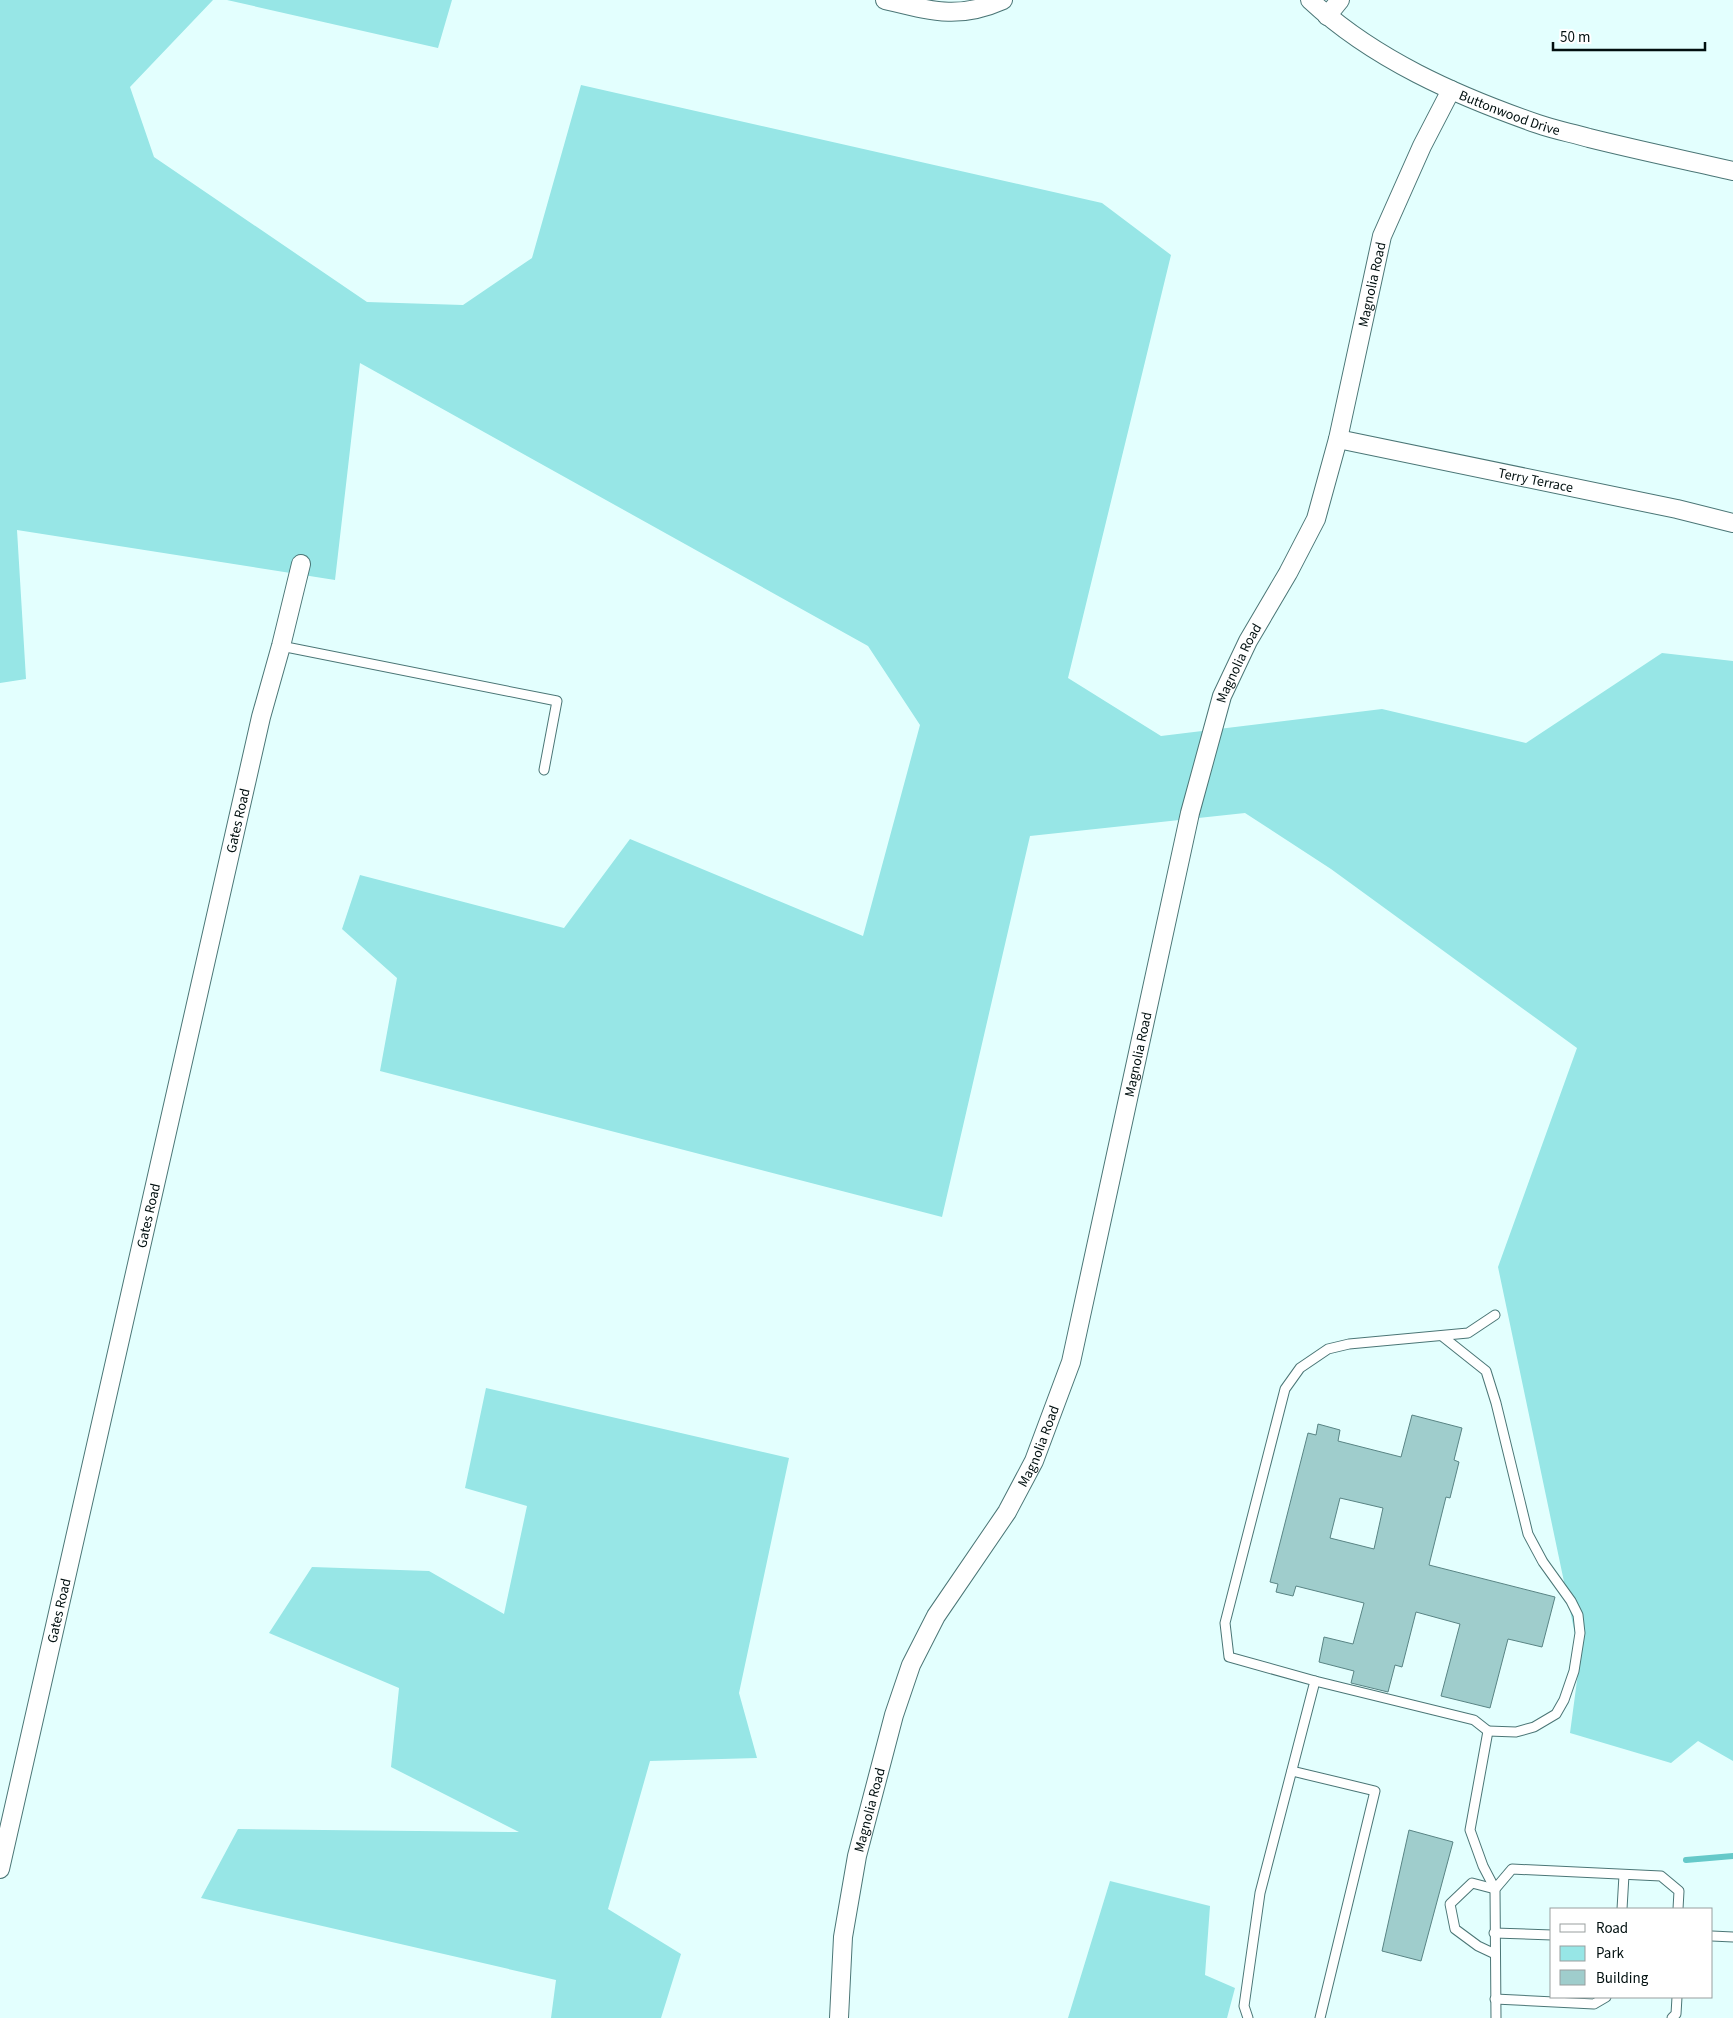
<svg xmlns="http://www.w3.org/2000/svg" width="1733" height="2018" font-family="'Source Sans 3',sans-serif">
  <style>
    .green { fill: #97e6e6 }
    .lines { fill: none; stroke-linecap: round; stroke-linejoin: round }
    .stream { stroke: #65c9c9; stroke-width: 6 }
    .building { fill: #9fcdcc; stroke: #598484; fill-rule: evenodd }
    .service-casing { stroke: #4b7676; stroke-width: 11 }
    .minor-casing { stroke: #4b7676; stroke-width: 20 }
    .service { stroke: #fff; stroke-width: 9 }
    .minor { stroke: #fff; stroke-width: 18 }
    .labels { text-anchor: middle; stroke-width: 5; stroke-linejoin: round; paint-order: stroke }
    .street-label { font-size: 14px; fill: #010f0f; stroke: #fff }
  </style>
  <rect width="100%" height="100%" fill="#e3fffe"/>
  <!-- green -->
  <g class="green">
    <polygon points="0,0 213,0 130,87 154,157 367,302 463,305 532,258 581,85 1102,203 1171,255 1068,678 1161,736 1382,709 1526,743 1662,653 1733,661 1733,1761 1698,1741 1671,1763 1570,1733 1580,1658 1498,1267 1577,1048 1331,869 1245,813 1030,836 942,1217 380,1071 397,978 342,929 360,875 564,928 630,839 863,936 920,725 868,646 360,363 335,580 17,530 26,679 0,683"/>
    <polygon points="227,0 452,0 438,48"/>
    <polygon points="486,1388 789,1458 739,1693 757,1758 650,1761 608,1909 681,1954 661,2018 551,2018 556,1980 201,1898 238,1829 519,1832 391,1767 399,1688 269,1633 312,1567 429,1571 504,1614 527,1506 465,1488"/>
    <polygon points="1110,1881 1210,1906 1205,1975 1235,1988 1227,2018 1068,2018"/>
  </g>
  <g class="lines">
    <!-- stream -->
    <polyline class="stream" points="1686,1860 1733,1856"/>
  </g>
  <!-- building -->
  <g class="building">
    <path d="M1412,1415L1462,1428L1454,1460L1459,1462L1450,1498L1446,1497L1429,1565L1555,1597L1542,1647L1508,1639L1490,1708L1441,1696L1460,1624L1416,1612L1402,1667L1395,1665L1388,1692L1351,1683L1354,1671L1319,1662L1324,1637L1353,1644L1364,1603L1296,1586L1293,1596L1276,1592L1278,1584L1270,1582L1308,1433L1316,1435L1318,1424L1340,1430L1338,1441L1401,1457ZM1340,1498L1383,1508L1374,1549L1330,1538Z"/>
    <polygon points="1409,1830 1453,1842 1421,1961 1382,1951"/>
  </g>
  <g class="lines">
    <!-- service casing -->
    <g class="service-casing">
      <g id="service">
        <polyline points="281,646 557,701 544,770"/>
        <polyline points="1442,1336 1486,1371 1496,1403 1528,1534 1543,1562 1571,1601 1578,1615 1580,1633 1574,1671 1564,1700 1556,1714 1534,1727 1516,1732 1488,1731"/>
        <polyline points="1315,1681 1474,1720 1488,1731 1470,1830 1483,1866 1495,1889"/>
        <polyline points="1292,1771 1375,1791 1320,2018"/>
        <polyline points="1495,1889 1472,1883 1450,1904 1455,1929 1478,1946 1495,1954"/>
        <polyline points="1622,1909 1624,1875"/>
        <polyline points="1494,1933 1552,1935"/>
        <polyline points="1712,1936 1733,1937"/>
        <polyline points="1495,1999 1594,2004 1606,1997"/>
        <polyline points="1248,2018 1244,2006 1260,1893 1315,1681 1229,1657 1225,1623 1285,1389 1300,1368 1328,1349 1349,1344 1468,1333 1495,1315"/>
        <polyline points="1496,2018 1495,1889 1512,1869 1661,1876 1679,1891 1678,1909"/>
        <polyline points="1672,2018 1676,2014 1677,1997"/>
      </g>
    </g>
    <!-- minor casing -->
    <g class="minor-casing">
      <g id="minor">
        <path d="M885,0C931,11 958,20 1003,0"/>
        <path id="s1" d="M1310,0C1373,59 1457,96 1538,124C1555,130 1572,133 1589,138C1637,150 1685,160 1733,171"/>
        <polyline points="1327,16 1340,0"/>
        <path id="s2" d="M1338,439L1677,509L1733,523"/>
        <path id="s3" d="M0,1869L261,717L281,646L301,564"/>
        <path id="s4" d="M839,2018L843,1937L857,1856L894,1715L911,1665L936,1616L1007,1512L1034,1461L1071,1362L1190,813L1222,696L1248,641L1288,573L1316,519L1338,439L1382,236L1422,146L1451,90"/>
      </g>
    </g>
    <!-- service -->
    <use href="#service" class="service"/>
    <!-- minor -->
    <use href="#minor" class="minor"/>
  </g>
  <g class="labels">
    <!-- street labels -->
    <g class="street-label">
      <text dy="5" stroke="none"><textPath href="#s1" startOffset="231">Buttonwood Drive</textPath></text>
      <text dy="5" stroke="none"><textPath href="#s4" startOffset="1831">Magnolia Road</textPath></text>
      <text dy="5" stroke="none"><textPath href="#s2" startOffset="202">Terry Terrace</textPath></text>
      <text dy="5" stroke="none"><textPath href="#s4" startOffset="1426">Magnolia Road</textPath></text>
      <text dy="5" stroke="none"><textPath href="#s3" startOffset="1075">Gates Road</textPath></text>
      <text dy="5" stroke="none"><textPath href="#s4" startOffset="1021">Magnolia Road</textPath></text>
      <text dy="5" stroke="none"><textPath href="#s3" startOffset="670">Gates Road</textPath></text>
      <text dy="5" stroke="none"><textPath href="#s4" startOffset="616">Magnolia Road</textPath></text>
      <text dy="5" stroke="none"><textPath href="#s3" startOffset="265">Gates Road</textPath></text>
      <text dy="5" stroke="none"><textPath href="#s4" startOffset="211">Magnolia Road</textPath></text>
    </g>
  </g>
  <!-- legend -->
  <rect x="1550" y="1908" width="162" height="90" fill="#ffffff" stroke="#999f9f"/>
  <rect x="1560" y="1924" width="25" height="8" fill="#ffffff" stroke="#999f9f"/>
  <text x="1596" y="1933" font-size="15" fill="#010f0f">Road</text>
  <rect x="1560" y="1946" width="25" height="15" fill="#97e6e6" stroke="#999f9f"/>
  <text x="1596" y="1958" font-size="15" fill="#010f0f">Park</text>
  <rect x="1560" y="1970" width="25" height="15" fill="#9fcdcc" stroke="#999f9f"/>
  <text x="1596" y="1983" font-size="15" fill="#010f0f">Building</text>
  <!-- scale -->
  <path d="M1553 42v8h152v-8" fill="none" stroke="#010f0f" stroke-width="2.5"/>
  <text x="1560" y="42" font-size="15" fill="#010f0f" stroke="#ffffff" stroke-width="4" paint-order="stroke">50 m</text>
</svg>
